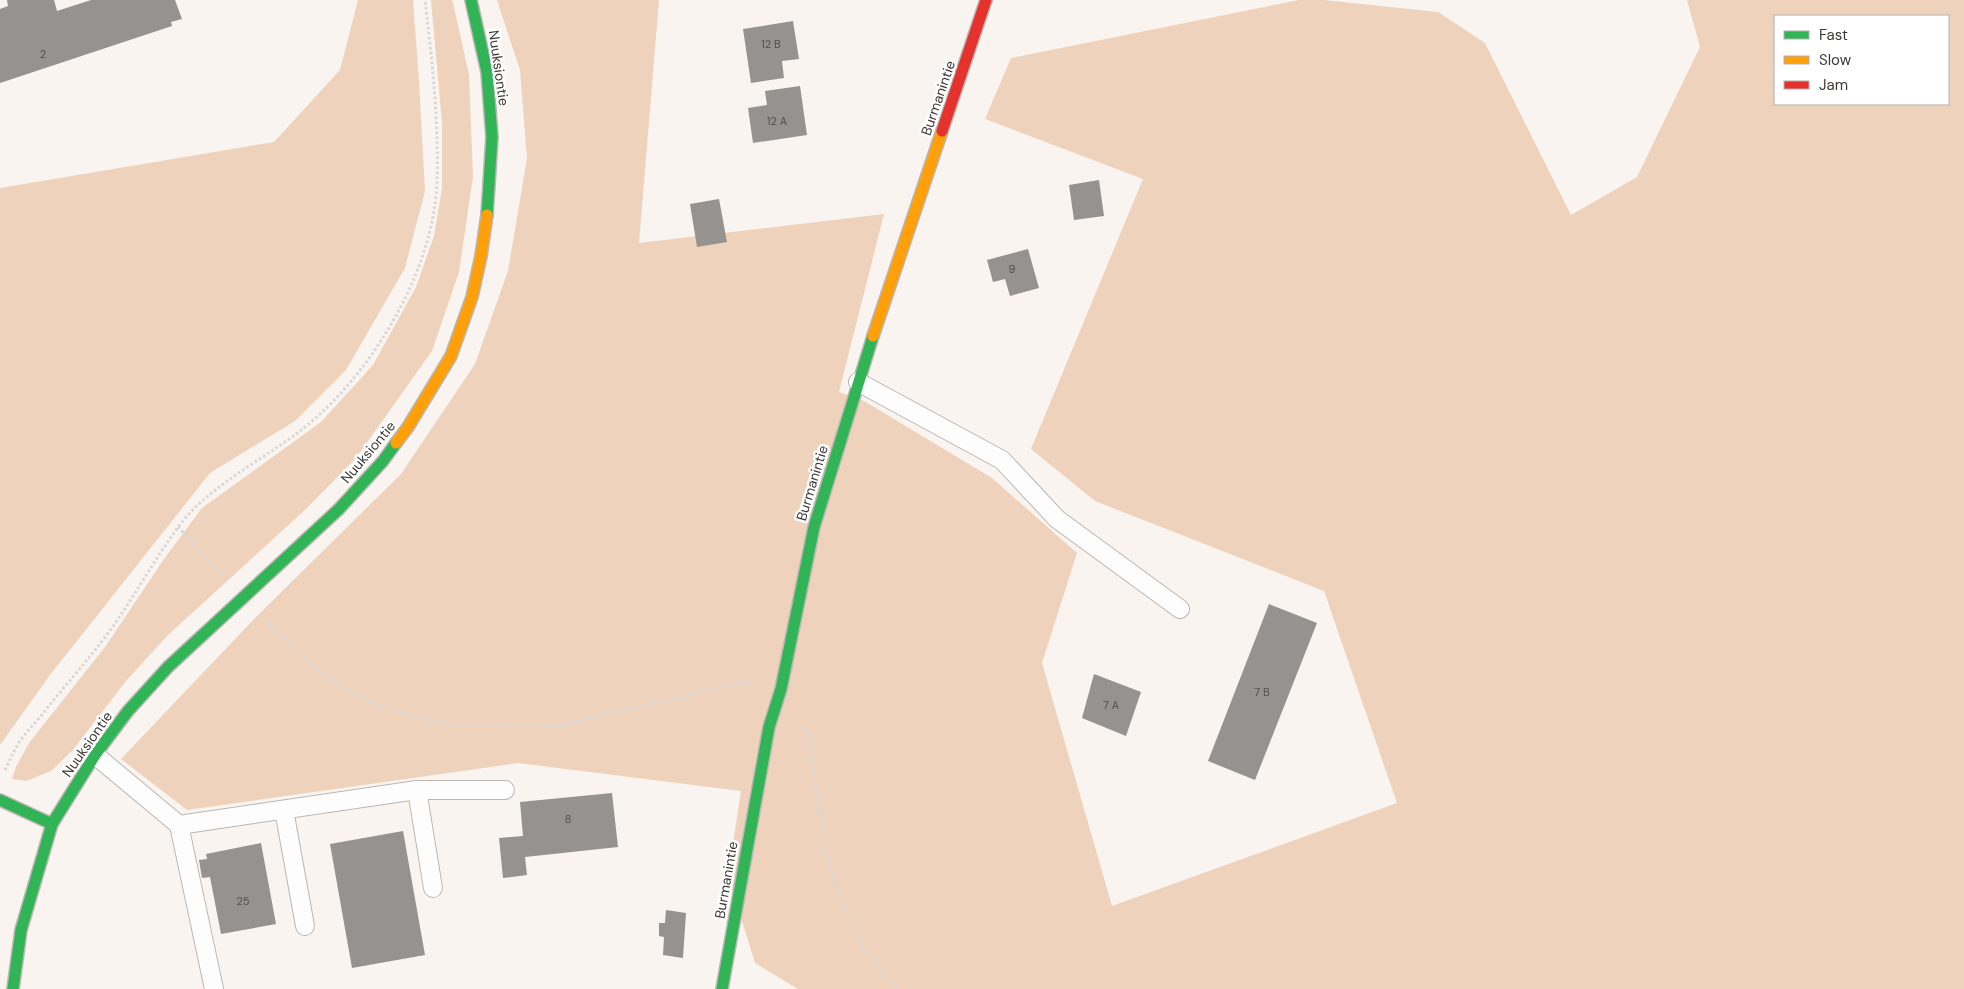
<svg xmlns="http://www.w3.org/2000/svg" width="1964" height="989" font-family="'DM Sans',sans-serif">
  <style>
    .green { fill: #eed2bc; fill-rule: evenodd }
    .building { fill: #95928f }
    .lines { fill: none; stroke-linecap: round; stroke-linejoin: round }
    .lane-casing { stroke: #bab6b4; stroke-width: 20 }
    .fast-casing { stroke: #bab6b4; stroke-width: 14 }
    .slow-casing { stroke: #bab6b4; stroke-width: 14 }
    .jam-casing { stroke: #bab6b4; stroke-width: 14 }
    .path { stroke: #d9d7d6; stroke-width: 3; stroke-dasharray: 2.5 2.5; stroke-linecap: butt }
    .lane { stroke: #fefdfd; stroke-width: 18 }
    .fast { stroke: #30b455; stroke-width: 11 }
    .slow { stroke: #ff9f0a; stroke-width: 11 }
    .jam { stroke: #e5322d; stroke-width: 11 }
    .labels { text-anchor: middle; stroke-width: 5; stroke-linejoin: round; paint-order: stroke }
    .number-label { font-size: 11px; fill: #534f4c }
    .street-label { font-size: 14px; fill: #3d3936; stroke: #fff }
  </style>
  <rect width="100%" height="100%" fill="#f9f4f0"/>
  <!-- green -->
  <g class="green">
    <polygon points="358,0 413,0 419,82 425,191 405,268 346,370 295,421 210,473 50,675 0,745 0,188 274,142 340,70"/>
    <polygon points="431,0 452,0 453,3 469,75 473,177 459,272 432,351 356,458 306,509 168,635 126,681 72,751 51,771 26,781 12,779 16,767 29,743 105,647 164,559 202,508 321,422 373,365 416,287 434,236 442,188 442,122"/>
    <path d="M497,0H659L639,243L884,214L839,392L864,401L992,478L1077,553L1042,663L1112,906L1397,803L1324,591L1095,501L1031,449L1143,179L985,119L1011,58L1299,0H1324L1438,12L1485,43L1571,215L1637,177L1700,47L1687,0H1964V989H798L755,963L728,876L741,791L518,763L187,810L121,759L254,619L401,474L475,364L508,271L527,158L520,70ZM1775,16H1948V104H1775Z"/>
  </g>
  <!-- building -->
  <g class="building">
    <polygon points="7,0 54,0 57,11 91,0 175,0 182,19 171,22 172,26 0,83 0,9 8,6"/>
    <polygon points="793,21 799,59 782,61 784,78 751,83 743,29"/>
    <polygon points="800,86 807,135 753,143 748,108 767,105 765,91"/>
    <polygon points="1099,180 1104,216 1074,220 1069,185"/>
    <polygon points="719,199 727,242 697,247 690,204"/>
    <polygon points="1028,249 1039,288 1010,296 1005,279 993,282 987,260"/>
    <polygon points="1269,604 1317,623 1255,780 1208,761"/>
    <polygon points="1094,674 1141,692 1126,736 1082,718"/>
    <polygon points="612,793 618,847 525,857 527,875 503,878 499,838 523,836 520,802"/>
    <polygon points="403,831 425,955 352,968 330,844"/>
    <polygon points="261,843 276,924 221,934 210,877 202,878 199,860 207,859 206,854"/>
    <polygon points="666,910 686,913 683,958 663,955 664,937 659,936 659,923 665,923"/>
  </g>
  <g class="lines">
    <!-- lane casing -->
    <g class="lane-casing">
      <g id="lane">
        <polyline points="858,382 1002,460 1057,519 1180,609"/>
        <polyline points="95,755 179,825 417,790 505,790"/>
        <polyline points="417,790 433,888"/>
        <polyline points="284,810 305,926"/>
        <polyline points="179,825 214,989"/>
      </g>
    </g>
    <!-- fast casing -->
    <g class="fast-casing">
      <g id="fast">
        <polyline points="471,0 487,72 492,137 487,215"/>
        <polyline points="0,800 52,824"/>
        <polyline points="13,989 21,930 52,824 95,755 128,711 168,667 339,509 383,461 396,443"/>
        <polyline points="722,989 769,727 781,689 814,527 873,336"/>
      </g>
    </g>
    <!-- slow casing -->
    <g class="slow-casing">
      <g id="slow">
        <polyline points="873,336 942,131"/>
        <polyline points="396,443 408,427 451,356 472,297 481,256 487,215"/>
      </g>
    </g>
    <!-- jam casing -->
    <g class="jam-casing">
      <polyline id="jam" points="942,131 986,0"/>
    </g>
    <!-- path -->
    <g class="path">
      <polyline points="178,527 223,575"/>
      <polyline points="266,621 324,676 380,707 445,724 551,725 551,728 741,682 751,684"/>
      <polyline points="802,725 808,736 826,854 853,933 897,989"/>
      <path d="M5,770C10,760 14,750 20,741C26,732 34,724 41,716C61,690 83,666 103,640C126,610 144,577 165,546C175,531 186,515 200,503C237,469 284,448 320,414C380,359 434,265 437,182C439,121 432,60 425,0"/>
    </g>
    <!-- lane -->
    <use href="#lane" class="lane"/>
    <!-- fast -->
    <use href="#fast" class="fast"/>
    <!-- slow -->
    <use href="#slow" class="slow"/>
    <!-- jam -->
    <use href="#jam" class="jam"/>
  </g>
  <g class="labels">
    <!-- number labels -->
    <g class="number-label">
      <text x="771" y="48">12 B</text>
      <text x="43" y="58">2</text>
      <text x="777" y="125">12 A</text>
      <text x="1012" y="273">9</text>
      <text x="1262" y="696">7 B</text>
      <text x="1111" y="709">7 A</text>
      <text x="568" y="823">8</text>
      <text x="243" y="905">25</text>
    </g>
    <!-- street labels -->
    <g class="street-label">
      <text transform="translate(499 68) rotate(82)" y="5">Nuuksiontie</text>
      <text transform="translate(938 98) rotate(-71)" y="5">Burmanintie</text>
      <text transform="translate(368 452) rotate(-50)" y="5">Nuuksiontie</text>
      <text transform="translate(812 483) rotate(-73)" y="5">Burmanintie</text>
      <text transform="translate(87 744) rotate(-55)" y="5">Nuuksiontie</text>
      <text transform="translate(726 880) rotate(-80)" y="5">Burmanintie</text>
    </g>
  </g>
  <!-- legend -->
  <rect x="1774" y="15" width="175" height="90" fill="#ffffff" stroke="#b1b0af"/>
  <rect x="1784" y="31" width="25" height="8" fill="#30b455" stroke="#b1b0af"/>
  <text x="1819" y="40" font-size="15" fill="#3d3936">Fast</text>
  <rect x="1784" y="56" width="25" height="8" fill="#ff9f0a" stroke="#b1b0af"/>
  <text x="1819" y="65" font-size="15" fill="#3d3936">Slow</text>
  <rect x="1784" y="81" width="25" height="8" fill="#e5322d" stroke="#b1b0af"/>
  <text x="1819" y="90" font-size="15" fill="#3d3936">Jam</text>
</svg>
